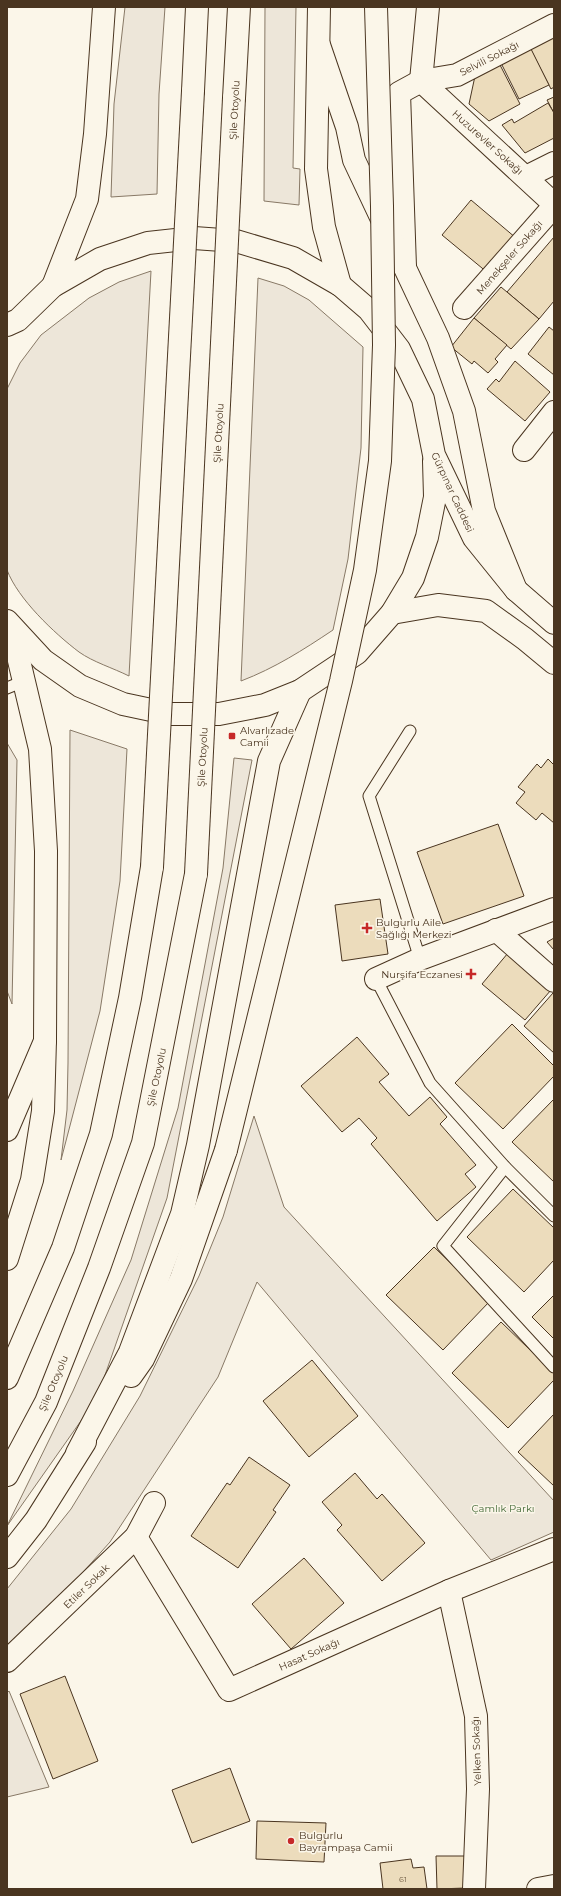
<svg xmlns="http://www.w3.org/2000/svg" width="561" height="1896" font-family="Montserrat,sans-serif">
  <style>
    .green { fill: #ede6d9; stroke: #887966 }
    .building { fill: #ecdcbc; stroke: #4a3520 }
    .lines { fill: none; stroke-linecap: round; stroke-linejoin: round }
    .lane-casing { stroke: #4a3520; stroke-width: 13 }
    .street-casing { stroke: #4a3520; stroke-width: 24 }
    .secondary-casing { stroke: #4a3520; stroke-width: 24 }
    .primary-casing { stroke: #4a3520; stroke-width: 24 }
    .highway-casing { stroke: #4a3520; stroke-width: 24 }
    .lane { stroke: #fbf6e9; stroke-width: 11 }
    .street { stroke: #fbf6e9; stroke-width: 22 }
    .secondary { stroke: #fbf6e9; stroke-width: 22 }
    .primary { stroke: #fbf6e9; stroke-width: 22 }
    .highway { stroke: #fbf6e9; stroke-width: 22 }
    .highway-bridge-casing { stroke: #4a3520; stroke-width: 24; stroke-linecap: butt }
    .highway-bridge { stroke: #fbf6e9; stroke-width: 22 }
    .poi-dot { fill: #c62828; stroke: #fbf6e9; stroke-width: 1.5 }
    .labels { text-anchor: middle; stroke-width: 3; stroke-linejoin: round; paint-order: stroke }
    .number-label { font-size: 8px; fill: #725f47 }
    .street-label { font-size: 10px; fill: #4a3520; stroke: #fbf6e9 }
    .poi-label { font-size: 10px; fill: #4a3520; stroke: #fbf6e9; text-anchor: start }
    .park-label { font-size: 10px; fill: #436837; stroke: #fbf6e9 }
  </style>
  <rect width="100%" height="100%" fill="#fbf6e9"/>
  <!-- green -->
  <g class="green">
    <polygon points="125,7 165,7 159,94 157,194 111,197 114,104"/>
    <polygon points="265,7 296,7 293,168 300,169 299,205 264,201"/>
    <path d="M151,271L129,676C113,668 93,662 79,652C54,633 18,599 7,570V389L20,363L41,335L89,298L119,282Z"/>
    <path d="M258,278L284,286L309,300L363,347L361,448L348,559L333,630C303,650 275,668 241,681Z"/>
    <polygon points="70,730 127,749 120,881 100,1011 61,1160 67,1110 68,1063"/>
    <polygon points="7,743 17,760 12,1004 7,991"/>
    <polygon points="234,758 252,760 167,1198 97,1398 7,1526 73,1391 131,1260 178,1108 223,868"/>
    <polygon points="254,1116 284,1207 554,1501 554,1532 491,1560 257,1282 218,1377 110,1542 7,1657 7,1589 71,1509 140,1396 199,1276 223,1217"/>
    <polygon points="9,1691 49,1787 7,1797 7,1693"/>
  </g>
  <!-- building -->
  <g class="building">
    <polygon points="554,30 554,87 551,89 528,44"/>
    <polygon points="531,49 549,85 519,99 501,63"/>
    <polygon points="499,63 520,104 489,121 469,104 475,76"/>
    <polygon points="554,97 554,113 547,100"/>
    <polygon points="548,103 554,113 554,138 525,153 502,125 512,119 514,123"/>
    <polygon points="471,200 516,238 488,273 442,235"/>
    <polygon points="554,237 554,301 539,319 507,292"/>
    <polygon points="501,287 539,319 511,349 474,318"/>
    <polygon points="474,318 507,345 495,359 498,362 488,373 474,361 472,364 451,347"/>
    <polygon points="549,327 554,331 554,375 528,354"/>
    <polygon points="515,361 550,392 525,421 487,389 496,379 499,382"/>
    <polygon points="548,759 554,765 554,823 542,813 536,820 516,803 525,792 518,787 537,764 541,768"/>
    <polygon points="498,824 524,896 443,924 417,852"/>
    <polygon points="380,899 388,954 342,961 335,905"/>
    <polygon points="554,938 554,950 547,942"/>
    <polygon points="508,953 551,990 525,1020 482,984"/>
    <polygon points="553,993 554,994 554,1053 524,1026"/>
    <polygon points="512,1024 554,1066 554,1076 503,1129 455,1083"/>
    <polygon points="357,1037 389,1074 379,1082 409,1116 430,1097 447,1117 440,1124 476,1165 465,1174 476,1187 437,1221 371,1144 377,1138 359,1118 342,1132 301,1086"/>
    <polygon points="554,1099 554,1182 512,1142"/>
    <polygon points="513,1189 554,1228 554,1260 524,1292 467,1237"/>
    <polygon points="434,1247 490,1301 443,1350 386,1295"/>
    <polygon points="554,1295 554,1339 532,1317"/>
    <polygon points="501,1322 554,1373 554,1380 508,1428 452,1373"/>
    <polygon points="312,1360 358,1416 309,1457 263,1401"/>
    <polygon points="554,1414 554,1486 518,1452"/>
    <polygon points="249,1457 290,1485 273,1510 276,1512 238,1568 191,1536 227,1483 230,1485"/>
    <polygon points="355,1473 377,1499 382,1494 425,1543 382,1581 337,1530 342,1525 322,1502"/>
    <polygon points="304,1558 344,1603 291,1649 252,1604"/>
    <polygon points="65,1676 98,1761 53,1779 20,1694"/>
    <polygon points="230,1768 250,1821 192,1843 172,1790"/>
    <polygon points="257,1821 326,1823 324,1862 256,1859"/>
    <polygon points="436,1856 466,1856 466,1888 437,1889"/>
    <polygon points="411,1859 413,1868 424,1867 427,1889 383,1889 380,1863"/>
  </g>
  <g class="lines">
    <!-- lane casing -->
    <g class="lane-casing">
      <g id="lane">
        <polyline points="7,688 24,681"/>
        <polyline points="410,731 369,796 420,959"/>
        <polyline points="376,979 430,1083 505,1167 554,1216"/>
        <polyline points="505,1167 443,1246 554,1367"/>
      </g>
    </g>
    <!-- street casing -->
    <g class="street-casing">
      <g id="street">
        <polyline points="421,81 554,204"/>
        <polyline points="421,81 428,7"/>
        <polyline points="526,177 554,163"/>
        <polyline points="405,267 399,93 421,81 457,75 554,25"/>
        <polyline points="464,308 554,206"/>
        <polyline points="524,450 554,412"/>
        <polyline points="496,930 554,981"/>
        <polyline points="376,979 420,959 554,909"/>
        <polyline points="136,1537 229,1690 449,1591 554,1549"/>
        <polyline points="449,1591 476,1716 478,1789 474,1889"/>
        <polyline points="7,1661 136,1537 154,1503"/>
      </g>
    </g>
    <!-- secondary casing -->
    <g class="secondary-casing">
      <g id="secondary">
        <polyline points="7,1130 45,1041"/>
        <polyline points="538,1889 554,1886"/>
      </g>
    </g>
    <!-- primary casing -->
    <g class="primary-casing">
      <g id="primary">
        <polyline points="7,325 18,320 53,286 100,259 148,243 194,238 236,241 293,258 340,285 369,310 399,349 423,399 434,455 474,538 516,590 554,623"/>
        <polyline points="392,613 438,605 486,611 525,639 554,663"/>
        <polyline points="7,621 43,660 80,686 123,704 170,714 219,714 265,705 300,691 357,653 392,613 413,578 427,537 435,497 434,461"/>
      </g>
    </g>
    <!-- highway casing -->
    <g class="highway-casing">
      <g id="highway">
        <polyline points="319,7 316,169 324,227 340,285"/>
        <polyline points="319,45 347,127 354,160 438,338 464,411 484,511 516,590"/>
        <polyline points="193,91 197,7"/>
        <polyline points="234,98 239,7"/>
        <polyline points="53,286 87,199 95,134 104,7"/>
        <polyline points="7,1259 32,1180 43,1111 45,1040 46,851 40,749 11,627"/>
        <polyline points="131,1376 143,1359 181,1279 226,1150"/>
        <polyline points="7,1378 63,1248 101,1134 130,998 152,867"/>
        <polyline points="77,1453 130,1352 182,1214 198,1145 269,761 300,691"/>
        <polyline points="7,1475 46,1402 99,1268 143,1143 196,874"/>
        <polyline points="7,1557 36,1520 85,1442"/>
      </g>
    </g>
    <!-- lane -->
    <use href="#lane" class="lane"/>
    <!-- street -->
    <use href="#street" class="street"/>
    <!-- secondary -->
    <use href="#secondary" class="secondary"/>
    <!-- primary -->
    <use href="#primary" class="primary"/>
    <!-- highway -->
    <use href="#highway" class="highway"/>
    <!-- highway-bridge casing -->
    <g class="highway-bridge-casing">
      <g id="highway-bridge">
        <polyline points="152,867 193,91"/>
        <polyline points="196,874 234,98"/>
        <polyline points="226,1150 341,681 365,570 380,461 384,345 382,206 376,7"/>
      </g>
    </g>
    <!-- highway-bridge -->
    <use href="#highway-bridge" class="highway-bridge"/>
  </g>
  <!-- markers -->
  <g class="poi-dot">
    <rect x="228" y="732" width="8" height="8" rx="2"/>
    <path d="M365 922h4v4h4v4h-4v4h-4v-4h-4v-4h4z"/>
    <path d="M469 968h4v4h4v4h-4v4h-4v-4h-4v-4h4z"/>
    <circle cx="291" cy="1841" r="4"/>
  </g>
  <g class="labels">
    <!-- number labels -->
    <g class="number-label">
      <text x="403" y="1882">61</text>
    </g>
    <!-- street labels -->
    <g class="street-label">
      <text transform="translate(489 58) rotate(-27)" y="4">Selvili Sokağı</text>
      <text transform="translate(234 110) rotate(-87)" y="4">Şile Otoyolu</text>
      <text transform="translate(488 142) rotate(42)" y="4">Huzurevler Sokağı</text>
      <text transform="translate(509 257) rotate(-49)" y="4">Menekşeler Sokağı</text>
      <text transform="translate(218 433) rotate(-87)" y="4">Şile Otoyolu</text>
      <text transform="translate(453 492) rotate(65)" y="4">Gürpınar Caddesi</text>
      <text transform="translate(202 757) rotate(-87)" y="4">Şile Otoyolu</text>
      <text transform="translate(156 1077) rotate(-78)" y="4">Şile Otoyolu</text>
      <text transform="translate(53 1383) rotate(-67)" y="4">Şile Otoyolu</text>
      <text transform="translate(86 1586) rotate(-44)" y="4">Etiler Sokak</text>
      <text transform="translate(309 1654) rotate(-24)" y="4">Hasat Sokağı</text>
      <text transform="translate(476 1751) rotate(-92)" y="4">Yelken Sokağı</text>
    </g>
    <!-- poi labels -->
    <g class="poi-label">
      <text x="240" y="734">Alvarlızade<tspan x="240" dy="12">Camii</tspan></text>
      <text x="376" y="926">Bulgurlu Aile<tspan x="376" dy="12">Sağlığı Merkezi</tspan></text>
      <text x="463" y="978" text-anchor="end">Nurşifa Eczanesi</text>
      <text x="299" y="1839">Bulgurlu<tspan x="299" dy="12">Bayrampaşa Camii</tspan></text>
    </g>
    <!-- park labels -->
    <g class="park-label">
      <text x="503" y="1512">Çamlık Parkı</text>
    </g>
  </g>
  <!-- border -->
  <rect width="561" height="1896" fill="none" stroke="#4a3520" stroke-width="16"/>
</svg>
